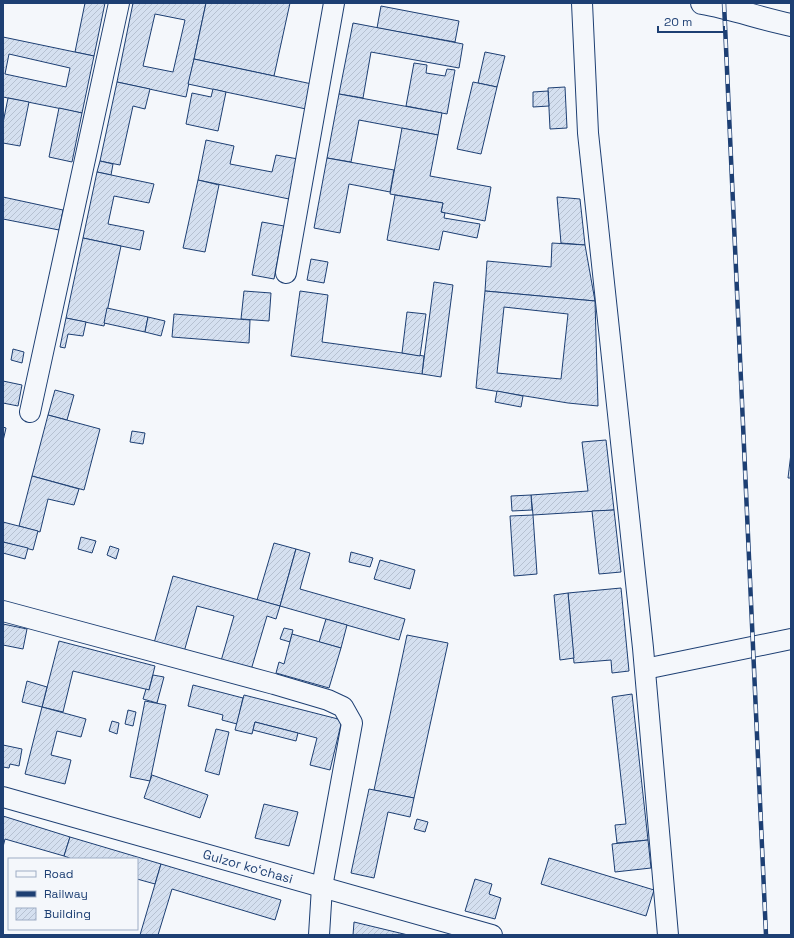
<svg xmlns="http://www.w3.org/2000/svg" width="794" height="938" font-family="'Space Grotesk',sans-serif">
  <style>
    .building { fill: url(#building-hatch); stroke: #1d3f73; fill-rule: evenodd }
    .lines { fill: none; stroke-linecap: round; stroke-linejoin: round }
    .minor-casing { stroke: #1d3f73; stroke-width: 22 }
    .secondary-casing { stroke: #1d3f73; stroke-width: 24 }
    .minor { stroke: #f4f7fb; stroke-width: 20 }
    .secondary { stroke: #f4f7fb; stroke-width: 22 }
    .rail-casing { stroke: #1d3f73; stroke-width: 4.5 }
    .rail { stroke: #f4f7fb; stroke-width: 3; stroke-dasharray: 9; stroke-linecap: butt }
    .labels { text-anchor: middle; stroke-width: 3; stroke-linejoin: round; paint-order: stroke }
    .street-label { font-size: 13px; fill: #1d3f73; stroke: #f4f7fb }
  </style>
  <defs>
    <pattern id="building-hatch" width="6" height="6" patternUnits="userSpaceOnUse"><rect width="6" height="6" fill="#d5e0f0"/><path d="M-1 1l2-2M0 6l6-6M5 7l2-2" fill="none" stroke="#b6c1d1"/></pattern>
  </defs>
  <rect width="100%" height="100%" fill="#f4f7fb"/>
  <!-- building -->
  <g class="building">
    <polygon points="85,3 105,3 94,56 75,52"/>
    <path d="M133,3H206L186,97L117,82ZM155,14L185,20L173,72L143,66Z"/>
    <polygon points="206,3 290,3 274,76 194,59"/>
    <polygon points="381,6 459,21 455,42 377,28"/>
    <polygon points="353,23 463,44 459,68 371,52 363,98 339,94"/>
    <path d="M3,37L94,56L82,113L3,97ZM9,54L70,68L66,87L5,74Z"/>
    <polygon points="485,52 505,56 497,87 478,83"/>
    <polygon points="194,59 312,84 306,109 188,84"/>
    <polygon points="414,63 427,65 426,73 445,76 447,69 455,70 447,114 406,106"/>
    <polygon points="117,82 150,89 145,109 133,106 120,165 100,161"/>
    <polygon points="473,82 497,87 481,154 457,149"/>
    <polygon points="565,87 567,128 550,129 548,88"/>
    <polygon points="213,89 226,92 218,131 186,124 192,93 211,97"/>
    <polygon points="548,91 549,106 533,107 533,92"/>
    <polygon points="339,94 442,113 438,135 359,120 351,162 327,158"/>
    <polygon points="8,98 29,102 20,146 3,143 3,123"/>
    <polygon points="59,108 82,113 72,162 49,157"/>
    <polygon points="402,128 438,135 430,176 491,187 485,221 441,212 443,203 390,194"/>
    <polygon points="206,140 234,146 230,164 272,172 276,155 298,159 289,199 198,180"/>
    <polygon points="327,158 394,170 390,192 349,184 340,233 314,228"/>
    <polygon points="100,161 113,164 111,175 97,172"/>
    <polygon points="97,172 154,184 149,203 114,196 108,224 144,231 140,250 83,238"/>
    <polygon points="198,180 219,185 205,252 183,248"/>
    <polygon points="395,195 443,203 441,212 445,213 444,218 480,224 477,238 443,231 439,250 387,240"/>
    <polygon points="3,197 63,210 59,230 3,219"/>
    <polygon points="557,197 580,199 585,245 561,243"/>
    <polygon points="262,222 284,226 274,279 252,275"/>
    <polygon points="83,238 121,246 104,326 66,318"/>
    <polygon points="552,243 585,245 595,301 485,291 487,261 551,267"/>
    <polygon points="311,259 328,262 324,283 307,280"/>
    <polygon points="434,282 453,285 441,377 422,374"/>
    <polygon points="244,291 271,293 269,321 241,319"/>
    <polygon points="300,291 328,295 322,342 424,356 422,374 291,356"/>
    <path d="M485,291L595,301L598,406L568,403L476,388ZM504,307L568,314L561,379L497,373Z"/>
    <polygon points="107,308 148,317 145,332 104,323"/>
    <polygon points="407,312 426,314 420,356 402,353"/>
    <polygon points="174,314 250,320 249,343 172,337"/>
    <polygon points="148,317 165,321 161,336 145,332"/>
    <polygon points="66,318 86,322 83,336 68,334 65,348 60,347"/>
    <polygon points="13,349 24,352 22,363 11,360"/>
    <polygon points="3,381 22,385 18,406 3,403"/>
    <polygon points="55,390 74,395 67,420 48,415"/>
    <polygon points="497,391 523,396 521,407 495,402"/>
    <polygon points="48,415 100,429 84,490 32,476"/>
    <polygon points="3,427 6,428 3,441"/>
    <polygon points="132,431 145,433 143,444 130,442"/>
    <polygon points="606,440 614,510 533,515 531,495 588,491 582,442"/>
    <polygon points="791,453 791,478 788,478"/>
    <polygon points="32,476 79,489 74,505 48,499 40,532 19,526"/>
    <polygon points="531,495 532,510 512,511 511,496"/>
    <polygon points="614,510 621,572 599,574 592,511"/>
    <polygon points="533,515 537,574 514,576 510,516"/>
    <polygon points="3,522 38,531 33,550 3,542"/>
    <polygon points="81,537 96,541 92,553 78,549"/>
    <polygon points="3,542 28,548 25,559 3,553"/>
    <polygon points="274,543 296,549 280,606 257,600"/>
    <polygon points="110,546 119,549 116,559 107,555"/>
    <polygon points="296,549 310,553 300,589 405,619 399,640 280,606"/>
    <polygon points="351,552 373,558 370,567 349,562"/>
    <polygon points="380,560 415,570 410,589 374,579"/>
    <polygon points="173,576 280,606 276,619 267,616 251,670 221,661 234,616 197,606 184,652 154,643"/>
    <polygon points="621,588 629,671 612,673 611,660 574,663 568,593"/>
    <polygon points="568,593 574,658 560,660 554,595"/>
    <polygon points="326,619 347,625 341,648 319,642"/>
    <polygon points="3,624 27,629 23,649 3,645"/>
    <polygon points="284,628 293,630 290,642 280,639"/>
    <polygon points="292,634 341,648 329,688 276,673 279,662 284,664"/>
    <polygon points="407,635 448,643 414,798 374,790"/>
    <polygon points="59,641 155,666 149,690 73,671 63,712 42,707"/>
    <polygon points="153,675 164,677 157,703 143,699 146,689 149,690"/>
    <polygon points="27,681 47,687 42,707 22,702"/>
    <polygon points="193,685 243,698 237,724 222,720 223,715 188,706"/>
    <polygon points="632,694 648,840 617,843 615,825 626,824 612,697"/>
    <polygon points="244,695 342,720 330,770 310,765 317,738 255,722 252,734 235,730"/>
    <polygon points="145,701 166,705 150,781 130,777"/>
    <polygon points="42,707 86,719 81,737 57,731 51,755 71,760 65,784 25,774"/>
    <polygon points="128,710 136,712 133,726 125,724"/>
    <polygon points="112,721 119,723 117,734 109,731"/>
    <polygon points="255,722 298,733 296,741 253,730"/>
    <polygon points="216,729 229,732 219,775 205,771"/>
    <polygon points="3,745 22,749 19,766 10,764 9,768 3,767"/>
    <polygon points="152,775 208,795 200,818 144,798"/>
    <polygon points="369,789 414,798 410,817 388,812 374,878 351,873"/>
    <polygon points="264,804 298,812 289,846 255,838"/>
    <polygon points="3,816 70,837 64,856 5,839 3,847"/>
    <polygon points="417,819 428,822 425,832 414,829"/>
    <polygon points="70,837 161,864 155,884 137,879 137,859 72,859 64,856"/>
    <polygon points="648,840 651,868 615,872 612,844"/>
    <polygon points="549,858 654,890 646,916 541,884"/>
    <polygon points="161,864 281,900 275,920 172,889 158,935 140,935"/>
    <polygon points="475,879 492,884 489,894 501,898 495,919 465,911"/>
    <polygon points="354,922 408,935 353,935"/>
  </g>
  <g class="lines">
    <!-- minor casing -->
    <g class="minor-casing">
      <g id="minor">
        <polyline points="582,3 588,133 643,648 668,935"/>
        <polyline points="286,273 334,3"/>
        <polyline points="30,412 119,3"/>
        <polyline points="3,611 274,684 328,700 343,707 352,723 322,887 319,935"/>
        <polyline points="645,669 791,639"/>
        <polyline points="3,797 492,935"/>
      </g>
    </g>
    <!-- secondary casing -->
    <g class="secondary-casing">
      <path id="secondary" d="M702,3C732,8 761,19 791,25"/>
    </g>
    <!-- minor -->
    <use href="#minor" class="minor"/>
    <!-- secondary -->
    <use href="#secondary" class="secondary"/>
    <!-- rail casing -->
    <g class="rail-casing">
      <polyline id="rail" points="724,3 766,935"/>
    </g>
    <!-- rail -->
    <use href="#rail" class="rail"/>
  </g>
  <g class="labels">
    <!-- street labels -->
    <g class="street-label">
      <text transform="translate(248 866) rotate(16)" y="5">Gulzor koʻchasi</text>
    </g>
  </g>
  <!-- border -->
  <rect width="794" height="938" fill="none" stroke="#1d3f73" stroke-width="8"/>
  <!-- legend -->
  <rect x="8" y="858" width="130" height="72" fill="#f4f7fb" stroke="#9eadc5"/>
  <rect x="16" y="871" width="20" height="6" fill="#f4f7fb" stroke="#9eadc5"/>
  <text x="44" y="878" font-size="12" fill="#1d3f73">Road</text>
  <rect x="16" y="891" width="20" height="6" fill="#1d3f73" stroke="#9eadc5"/>
  <text x="44" y="898" font-size="12" fill="#1d3f73">Railway</text>
  <rect x="16" y="908" width="20" height="12" fill="url(#building-hatch)" stroke="#9eadc5"/>
  <text x="44" y="918" font-size="12" fill="#1d3f73">Building</text>
  <!-- scale -->
  <path d="M658 26v6h66v-6" fill="none" stroke="#1d3f73" stroke-width="2"/>
  <text x="664" y="26" font-size="12" fill="#1d3f73" stroke="#f4f7fb" stroke-width="3" paint-order="stroke">20 m</text>
</svg>
